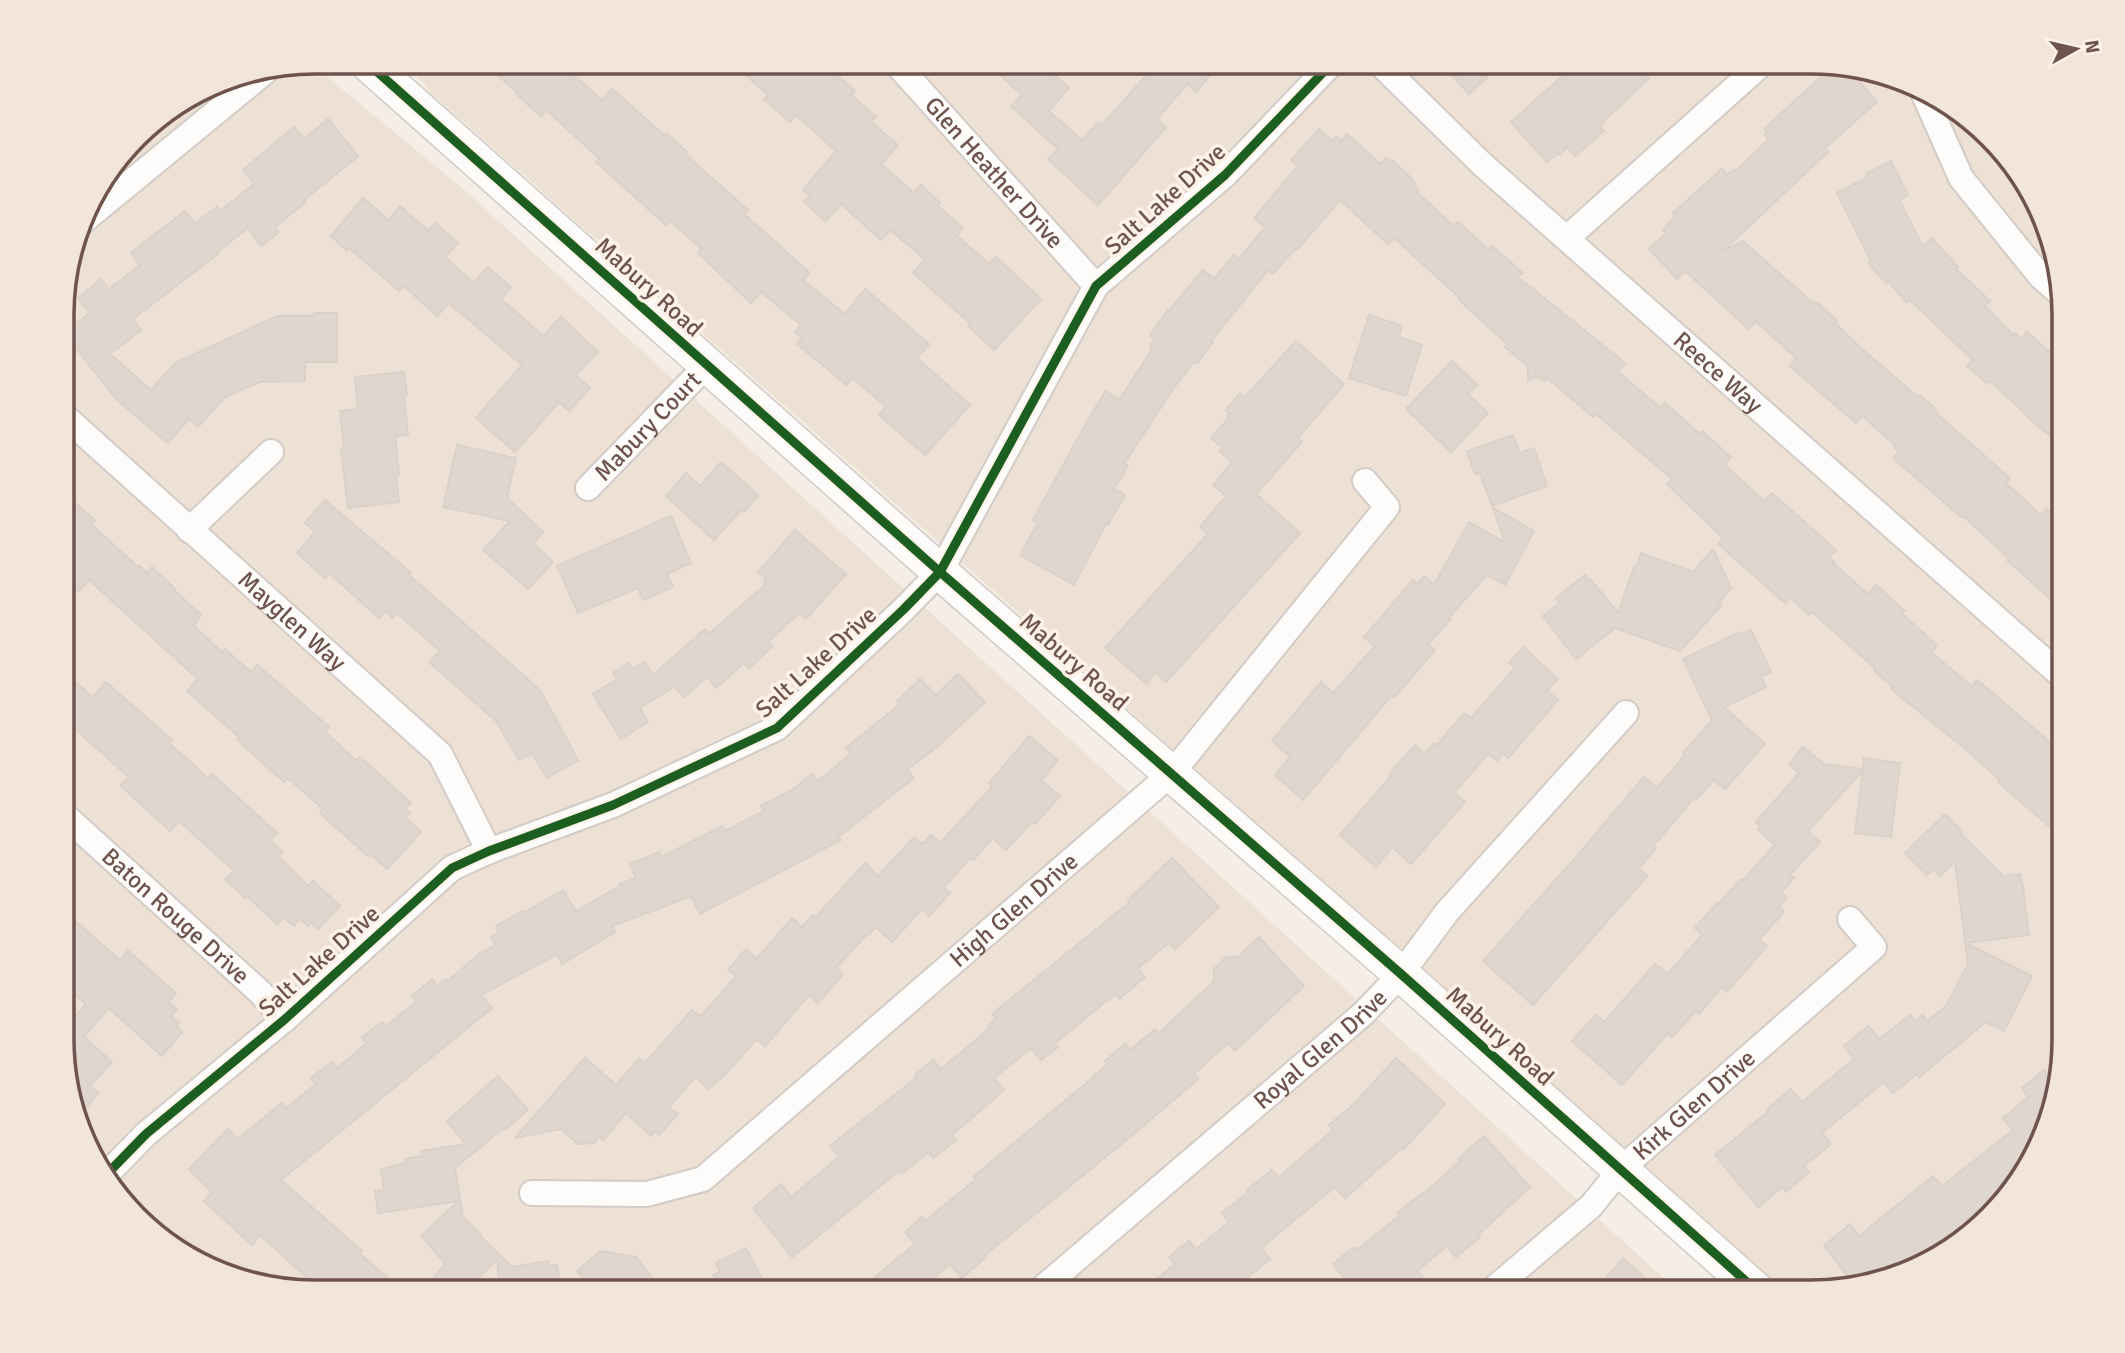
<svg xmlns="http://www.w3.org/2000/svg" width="2125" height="1353" font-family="Signika,sans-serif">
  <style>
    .residential { fill: #ede0d5 }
    .building { fill: #e0d6d0; stroke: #dcd1ca; stroke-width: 2 }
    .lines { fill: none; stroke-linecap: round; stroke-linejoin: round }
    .street-casing { stroke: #d3cbc6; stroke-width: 28 }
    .secondary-casing { stroke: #d2cac4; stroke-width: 38 }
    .street { stroke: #fdfcfb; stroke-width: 24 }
    .secondary { stroke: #fdfcfb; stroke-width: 35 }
    .cycleway-casing { stroke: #fdf2e7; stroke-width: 13 }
    .cycleway { stroke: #1b5e20; stroke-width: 9 }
    .labels { text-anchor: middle; stroke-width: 7; stroke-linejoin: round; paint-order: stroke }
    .street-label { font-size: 24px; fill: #6e544c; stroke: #fdf2e7 }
    .rim { fill: none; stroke: #6e544c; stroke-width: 3.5 }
  </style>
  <rect width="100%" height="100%" fill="#f4eee7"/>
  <!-- residential -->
  <g class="residential">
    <polygon points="405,61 1811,61 1891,75 1951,104 2030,188 2063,298 2063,1054 2021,1179 1937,1258 1826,1291 1785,1291 431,93"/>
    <polygon points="309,62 461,187 1678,1291 314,1292 234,1278 174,1249 95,1165 63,1071 63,282 88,202 147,124 218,80"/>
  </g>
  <!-- building -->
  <g class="building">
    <polygon points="481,61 558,61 602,100 612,89 664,135 666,133 687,152 685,154 748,210 744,214 810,273 803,280 845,314 865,289 929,344 917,358 970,405 925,455 879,415 886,407 853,378 847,385 797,344 802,338 795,332 801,325 761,292 751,303 698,253 702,249 670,221 666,225 615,179 596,162 599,158 546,110 541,116 516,94 517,92"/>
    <polygon points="730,61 822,61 855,91 851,95 876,117 871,122 898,145 881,164 914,193 921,185 940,203 938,206 963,228 957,236 989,264 996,257 1041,299 994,350 968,326 971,324 913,273 925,259 890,230 881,240 841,204 826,221 804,202 810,196 803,190 836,151 796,115 790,122 764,99 768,95"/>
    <polygon points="985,61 1039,61 1069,88 1049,111 1082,140 1098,122 1102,125 1159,61 1222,61 1196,92 1187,84 1157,119 1166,127 1098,205 1048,159 1058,149 1011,106 1022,95"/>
    <polygon points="1439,61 1504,61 1469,94"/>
    <polygon points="1579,61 1657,61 1645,72 1649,78 1599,126 1604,131 1575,156 1567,147 1560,155 1558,153 1547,162 1511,122"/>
    <polygon points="1842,66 1846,67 1877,102 1825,148 1828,152 1723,251 1743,241 1814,304 1817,302 1837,321 1835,323 1862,349 1918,397 1920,395 1937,410 1935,412 2010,478 2006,483 2041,515 2046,509 2063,525 2063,610 2007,560 2009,558 1963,516 1961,517 1893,458 1899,451 1894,447 1895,445 1862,416 1856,423 1790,366 1796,358 1756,321 1749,329 1685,271 1677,279 1649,249 1666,233 1663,230 1675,216 1673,213 1722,169 1727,175 1734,169 1736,171 1769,139 1765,135 1767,132 1764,129 1823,75 1827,80"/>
    <polygon points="328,119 358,156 304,200 306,202 275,227 279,232 261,246 248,228 217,252 218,254 133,319 141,330 110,354 151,390 175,363 277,316 314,316 314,313 337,313 337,362 305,362 305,381 260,382 225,397 198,427 189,419 168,443 117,400 64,333 90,313 78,298 101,279 109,289 140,265 131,253 185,211 195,223 217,207 220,211 254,184 243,170 294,127 304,139"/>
    <polygon points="1319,129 1332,141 1336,136 1342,141 1347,134 1381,164 1386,158 1390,161 1392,160 1411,178 1415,183 1414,185 1419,190 1417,192 1447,220 1454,226 1458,222 1489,250 1492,246 1523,273 1518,277 1625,363 1618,372 1661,408 1665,403 1700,434 1702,431 1731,457 1724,464 1764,501 1772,493 1836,550 1829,557 1835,563 1834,564 1868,594 1876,585 1905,611 1902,614 1937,645 1931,652 1972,687 1977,680 2063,753 2063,838 1998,782 2000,780 1963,747 1891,689 1893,687 1874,671 1876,669 1812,612 1809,615 1790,597 1785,603 1718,544 1723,538 1667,484 1672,479 1596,414 1593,417 1547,378 1544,381 1537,376 1528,381 1528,366 1505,347 1507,344 1458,299 1459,297 1394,238 1388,244 1340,200 1297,250 1295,249 1273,274 1268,270 1211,341 1213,342 1197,364 1194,362 1173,389 1124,464 1128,466 1114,489 1125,495 1108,525 1106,524 1074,585 1020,555 1038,523 1033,520 1089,418 1106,391 1119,400 1153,348 1150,346 1155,339 1150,335 1168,310 1169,311 1203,270 1214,279 1234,255 1239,259 1265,227 1254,218 1298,166 1291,160"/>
    <polygon points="1891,161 1908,195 1899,200 1923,247 1932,238 1958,267 1956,269 1990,301 1985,306 2013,335 2015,333 2021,339 2027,332 2063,364 2063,447 2024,414 2025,413 1990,381 1988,384 1967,366 1973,360 1910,300 1907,303 1888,281 1886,283 1868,263 1871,261 1837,193 1868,177 1866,174"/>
    <polygon points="363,198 389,220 400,206 428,231 435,223 458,243 445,257 474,283 488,267 511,287 501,299 543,336 561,317 598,352 576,375 590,388 569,411 559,402 515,452 476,418 522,365 449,303 437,316 404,286 399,291 349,248 347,251 331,236"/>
    <polygon points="1369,315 1402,326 1399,337 1422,345 1406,396 1349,378"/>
    <polygon points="1296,341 1344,384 1298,438 1302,442 1256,494 1300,533 1166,682 1155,672 1147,684 1105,648 1208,534 1200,527 1226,496 1213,485 1232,462 1220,451 1223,448 1211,438 1229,418 1227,416 1230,413 1226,410 1240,393 1245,397"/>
    <polygon points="1452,361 1477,385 1468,394 1488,413 1451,452 1406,409"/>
    <polygon points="404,372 407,395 404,396 408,435 395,436 399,474 396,475 399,502 348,508 341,450 344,449 340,411 358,409 355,377"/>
    <polygon points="1513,435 1519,453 1534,448 1547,486 1492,506 1480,473 1475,474 1467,451"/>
    <polygon points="457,445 516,458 507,498 543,532 533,543 553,562 528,589 483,550 510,521 443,507"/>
    <polygon points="721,462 758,495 744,512 741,510 714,540 666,496 686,473 700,486"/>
    <polygon points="63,492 95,520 91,524 138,567 139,565 147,573 152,567 175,589 174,590 201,615 194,626 222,652 225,649 251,672 257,665 329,727 325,732 357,761 360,757 411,803 405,809 410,813 405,818 421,832 387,869 370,854 368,856 320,813 323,809 288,778 284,782 237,740 239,737 187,691 198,679 89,580 78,592 63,579"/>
    <polygon points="325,500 411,573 409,575 540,690 578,760 547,778 532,753 519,760 496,721 429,662 440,651 397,613 392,618 385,611 379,618 329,573 325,578 297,553 315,532 305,523"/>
    <polygon points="1493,508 1534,531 1505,585 1487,575 1449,617 1451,619 1428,644 1435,650 1395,697 1392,695 1303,800 1275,775 1290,757 1272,741 1321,682 1333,693 1375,646 1364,637 1413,580 1417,584 1424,576 1434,585 1469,522 1505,542"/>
    <polygon points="671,516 691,563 667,574 673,587 643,600 638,588 578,613 557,566"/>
    <polygon points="795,530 846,574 806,619 799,613 768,642 773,646 749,668 744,663 716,688 707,677 684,697 674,687 640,708 648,722 621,739 593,694 617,679 613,673 629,663 633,669 645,662 653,675 705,629 709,634 766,584 764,582 766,579 758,572"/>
    <polygon points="1713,549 1731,588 1719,602 1722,605 1680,651 1615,628 1576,659 1543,616 1560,603 1556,598 1585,575 1590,581 1591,580 1618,613 1634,567 1636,568 1641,553 1693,572"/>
    <polygon points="1751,630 1771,672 1761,677 1766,687 1724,707 1765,744 1725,789 1714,780 1696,800 1694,798 1653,846 1656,848 1639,868 1647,876 1533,1005 1483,961 1570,864 1644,777 1657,788 1685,755 1683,753 1712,720 1683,659 1740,632 1741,635"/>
    <polygon points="1523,647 1558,679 1547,691 1558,700 1508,758 1503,754 1497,761 1488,754 1454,793 1465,802 1411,864 1392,847 1376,867 1340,835 1391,776 1389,774 1415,745 1424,754 1434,743 1437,745 1464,713 1471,718 1515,668 1509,663"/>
    <polygon points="63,672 93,697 106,682 172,740 169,743 208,778 212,774 277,833 270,840 283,852 278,856 308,886 313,881 340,906 318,929 311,923 308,926 300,919 294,926 284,917 277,924 247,896 245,898 225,879 234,871 179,821 170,831 121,786 129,777 74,728 63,741"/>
    <polygon points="958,674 985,702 939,745 907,770 914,778 838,837 841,840 700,914 691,896 652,911 612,926 615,932 562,964 557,954 481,995 492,1008 281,1180 362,1251 360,1254 404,1292 323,1292 260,1235 252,1245 204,1201 212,1192 189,1169 228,1129 238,1139 282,1103 286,1108 316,1084 311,1078 332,1062 337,1068 367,1043 362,1037 382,1022 386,1026 416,1002 412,996 432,979 437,986 446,979 448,981 479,954 496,945 491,937 499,932 496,926 523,911 524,913 563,890 576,911 621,885 620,884 636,878 630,864 659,852 662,857 722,826 725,831 764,811 761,806 792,790 812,774 818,781 851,754 846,748 900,704 897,701 920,679 936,695"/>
    <polygon points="1029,736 1058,760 1041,780 1060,796 1035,824 1032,822 1006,850 993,838 973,860 970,858 944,887 950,893 929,916 922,909 892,942 876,927 869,935 867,934 836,968 843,974 818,1003 809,995 765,1046 757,1039 721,1079 720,1078 709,1089 695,1077 669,1107 678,1114 659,1135 655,1131 651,1136 626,1113 603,1140 599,1136 594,1143 578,1144 561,1129 515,1138 585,1058 616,1085 639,1058 645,1063 692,1010 701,1016 736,976 728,970 746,949 757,959 792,918 802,927 813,915 816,917 865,863 878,876 914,837 923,844 931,835 940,843 993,786 989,783"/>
    <polygon points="1803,747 1824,764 1863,769 1864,758 1900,763 1891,837 1855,833 1863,770 1808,831 1820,842 1790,875 1794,878 1781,893 1787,898 1779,907 1784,912 1759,940 1767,946 1727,992 1722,987 1699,1014 1696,1011 1672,1037 1668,1033 1622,1085 1572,1041 1596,1015 1604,1022 1655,964 1668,974 1702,935 1695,928 1717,903 1718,904 1741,879 1743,880 1775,845 1758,830 1761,827 1756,822 1799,773 1789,764"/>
    <polygon points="1945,814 1963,832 1961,834 2003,876 2020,874 2023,887 2029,935 1966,943 2032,976 2004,1031 1986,1022 1919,1077 1917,1074 1893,1093 1884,1082 1822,1133 1831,1144 1804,1166 1809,1172 1786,1192 1782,1187 1758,1207 1715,1155 1769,1111 1767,1109 1791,1089 1802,1102 1854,1059 1844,1046 1868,1026 1879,1039 1910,1015 1915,1021 1923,1015 1927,1021 1946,1006 1968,964 1955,861 1940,876 1934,869 1927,875 1905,853"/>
    <polygon points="1172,858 1219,907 1175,949 1169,943 1138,968 1145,977 1119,999 1115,994 1055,1043 1058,1047 1041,1060 1031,1048 994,1078 1004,1090 952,1135 956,1140 933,1158 929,1152 902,1173 900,1170 792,1257 753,1208 781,1184 791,1197 839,1157 830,1146 916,1078 914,1076 933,1060 941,1069 990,1028 988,1026 996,1019 992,1014 1130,902 1128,900"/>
    <polygon points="63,910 120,960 128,951 176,993 168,1002 177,1009 171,1016 179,1023 176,1026 182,1032 162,1056 109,1008 84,1037 112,1062 90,1086 98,1093 79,1116 63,1071 63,1019 68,1024 86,1004 63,985"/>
    <polygon points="1259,937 1304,986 1235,1051 1228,1043 1194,1074 1198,1079 1129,1138 985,1255 986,1257 962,1278 950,1264 917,1292 857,1292 915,1244 905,1232 922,1217 925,1221 975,1180 973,1177 1095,1076 1094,1075 1108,1064 1105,1061 1125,1044 1130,1050 1155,1029 1159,1033 1214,981 1214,969 1226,957 1238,957"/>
    <polygon points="1396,1058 1445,1104 1404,1149 1403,1147 1345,1198 1335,1187 1303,1213 1261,1248 1270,1259 1231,1291 1142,1291 1175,1264 1169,1257 1189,1241 1196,1249 1229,1222 1222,1213 1249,1192 1247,1190 1272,1170 1278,1178 1333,1130 1329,1125 1353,1105"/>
    <polygon points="2044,1070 2051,1079 2057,1074 2024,1170 2006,1184 2010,1189 1937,1258 1853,1283 1824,1246 1850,1224 1859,1236 1933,1176 1942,1186 2013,1130 2003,1118 2028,1097 2022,1088"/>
    <polygon points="498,1076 528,1110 506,1129 501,1130 455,1168 463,1217 481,1235 480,1236 512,1267 548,1261 549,1266 557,1265 561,1292 500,1292 497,1259 465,1292 420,1292 446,1264 421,1236 458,1201 378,1213 375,1191 384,1190 381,1169 405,1163 405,1159 422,1156 421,1151 466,1144 447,1121"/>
    <polygon points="1484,1136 1530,1187 1478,1235 1480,1237 1456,1257 1447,1246 1417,1271 1426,1281 1414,1291 1354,1291 1333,1264 1354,1247 1357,1250 1400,1215 1398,1212 1424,1192 1425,1193 1460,1161 1458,1159"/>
    <polygon points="746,1248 769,1292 722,1292 713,1275 720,1272 716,1263"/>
    <polygon points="600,1251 636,1257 653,1279 637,1292 596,1292 577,1271"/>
    <polygon points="1623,1258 1659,1291 1595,1291"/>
  </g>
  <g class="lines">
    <!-- street casing -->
    <g class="street-casing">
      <g id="street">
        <path id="s1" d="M894,61L1096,286"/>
        <path id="s2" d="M1377,61L1483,165L2063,677"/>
        <polyline points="1922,90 1961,178 2041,277 2063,296"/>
        <polyline points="81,223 266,71"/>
        <polyline points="1567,238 1765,61"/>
        <path id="s3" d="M63,415L440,754L489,851"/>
        <path id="s4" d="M588,488L708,364"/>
        <polyline points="189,530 271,452"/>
        <path id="s5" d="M63,814L261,993L284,1020"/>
        <polyline points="105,1176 146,1134 284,1020 452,868 489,851 613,805 777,728 903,610 940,572 1096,286 1225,175 1334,61"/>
        <path id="s6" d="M532,1193L647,1194L703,1179L1172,773L1387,507L1365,481"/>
        <path id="s7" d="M1039,1291L1364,1013L1401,974L1447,912L1626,713"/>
        <path id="s8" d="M1491,1291L1591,1206L1621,1169L1874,947L1850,919"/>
      </g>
    </g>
    <!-- secondary casing -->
    <g class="secondary-casing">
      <polyline id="secondary" points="365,61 940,572 1401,974 1757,1291"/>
    </g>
    <!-- street -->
    <use href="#street" class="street"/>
    <!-- secondary -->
    <use href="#secondary" class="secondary"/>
    <!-- cycleway casing -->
    <g class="cycleway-casing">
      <g id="cycleway">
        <polyline points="365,61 940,572 1401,974 1757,1291"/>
        <polyline points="105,1176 146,1134 284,1020 452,868 489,851 613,805 777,728 903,610 940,572 1096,286 1225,175 1334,61"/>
      </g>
    </g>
    <!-- cycleway -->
    <use href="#cycleway" class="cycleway"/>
  </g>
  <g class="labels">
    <!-- street labels -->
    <g class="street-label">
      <text dy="8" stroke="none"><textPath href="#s1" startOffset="150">Glen Heather Drive</textPath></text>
      <text transform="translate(1165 199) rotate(-42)" y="8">Salt Lake Drive</text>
      <text transform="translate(649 287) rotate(42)" y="8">Mabury Road</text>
      <text dy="8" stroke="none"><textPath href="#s2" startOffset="462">Reece Way</textPath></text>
      <text dy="8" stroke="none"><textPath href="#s4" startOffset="86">Mabury Court</textPath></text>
      <text dy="8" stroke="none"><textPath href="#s3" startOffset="308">Mayglen Way</textPath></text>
      <text transform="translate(816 662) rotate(-42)" y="8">Salt Lake Drive</text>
      <text transform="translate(1074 662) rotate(41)" y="8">Mabury Road</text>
      <text dy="8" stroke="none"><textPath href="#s6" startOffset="584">High Glen Drive</textPath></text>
      <text dy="8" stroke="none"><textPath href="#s5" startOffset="152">Baton Rouge Drive</textPath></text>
      <text transform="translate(319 961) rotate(-42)" y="8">Salt Lake Drive</text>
      <text transform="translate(1500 1036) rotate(42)" y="8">Mabury Road</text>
      <text dy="8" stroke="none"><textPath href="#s7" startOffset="371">Royal Glen Drive</textPath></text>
      <text dy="8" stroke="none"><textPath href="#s8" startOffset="276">Kirk Glen Drive</textPath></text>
    </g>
  </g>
  <!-- crop -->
  <path d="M0 0H2125V1353H0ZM315 74H1811A241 241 0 0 1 2052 315V1039A241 241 0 0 1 1811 1280H315A241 241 0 0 1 74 1039V315A241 241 0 0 1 315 74Z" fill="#f2e5db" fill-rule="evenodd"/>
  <path class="rim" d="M315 74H1811A241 241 0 0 1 2052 315V1039A241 241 0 0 1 1811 1280H315A241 241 0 0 1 74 1039V315A241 241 0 0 1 315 74Z"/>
  <!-- north arrow -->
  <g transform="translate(2076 49) rotate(82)" stroke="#fdf2e7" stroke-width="5" paint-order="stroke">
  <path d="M0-5L12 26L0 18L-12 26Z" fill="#6e544c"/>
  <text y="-10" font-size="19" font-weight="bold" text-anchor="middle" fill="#6e544c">N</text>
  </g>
</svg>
